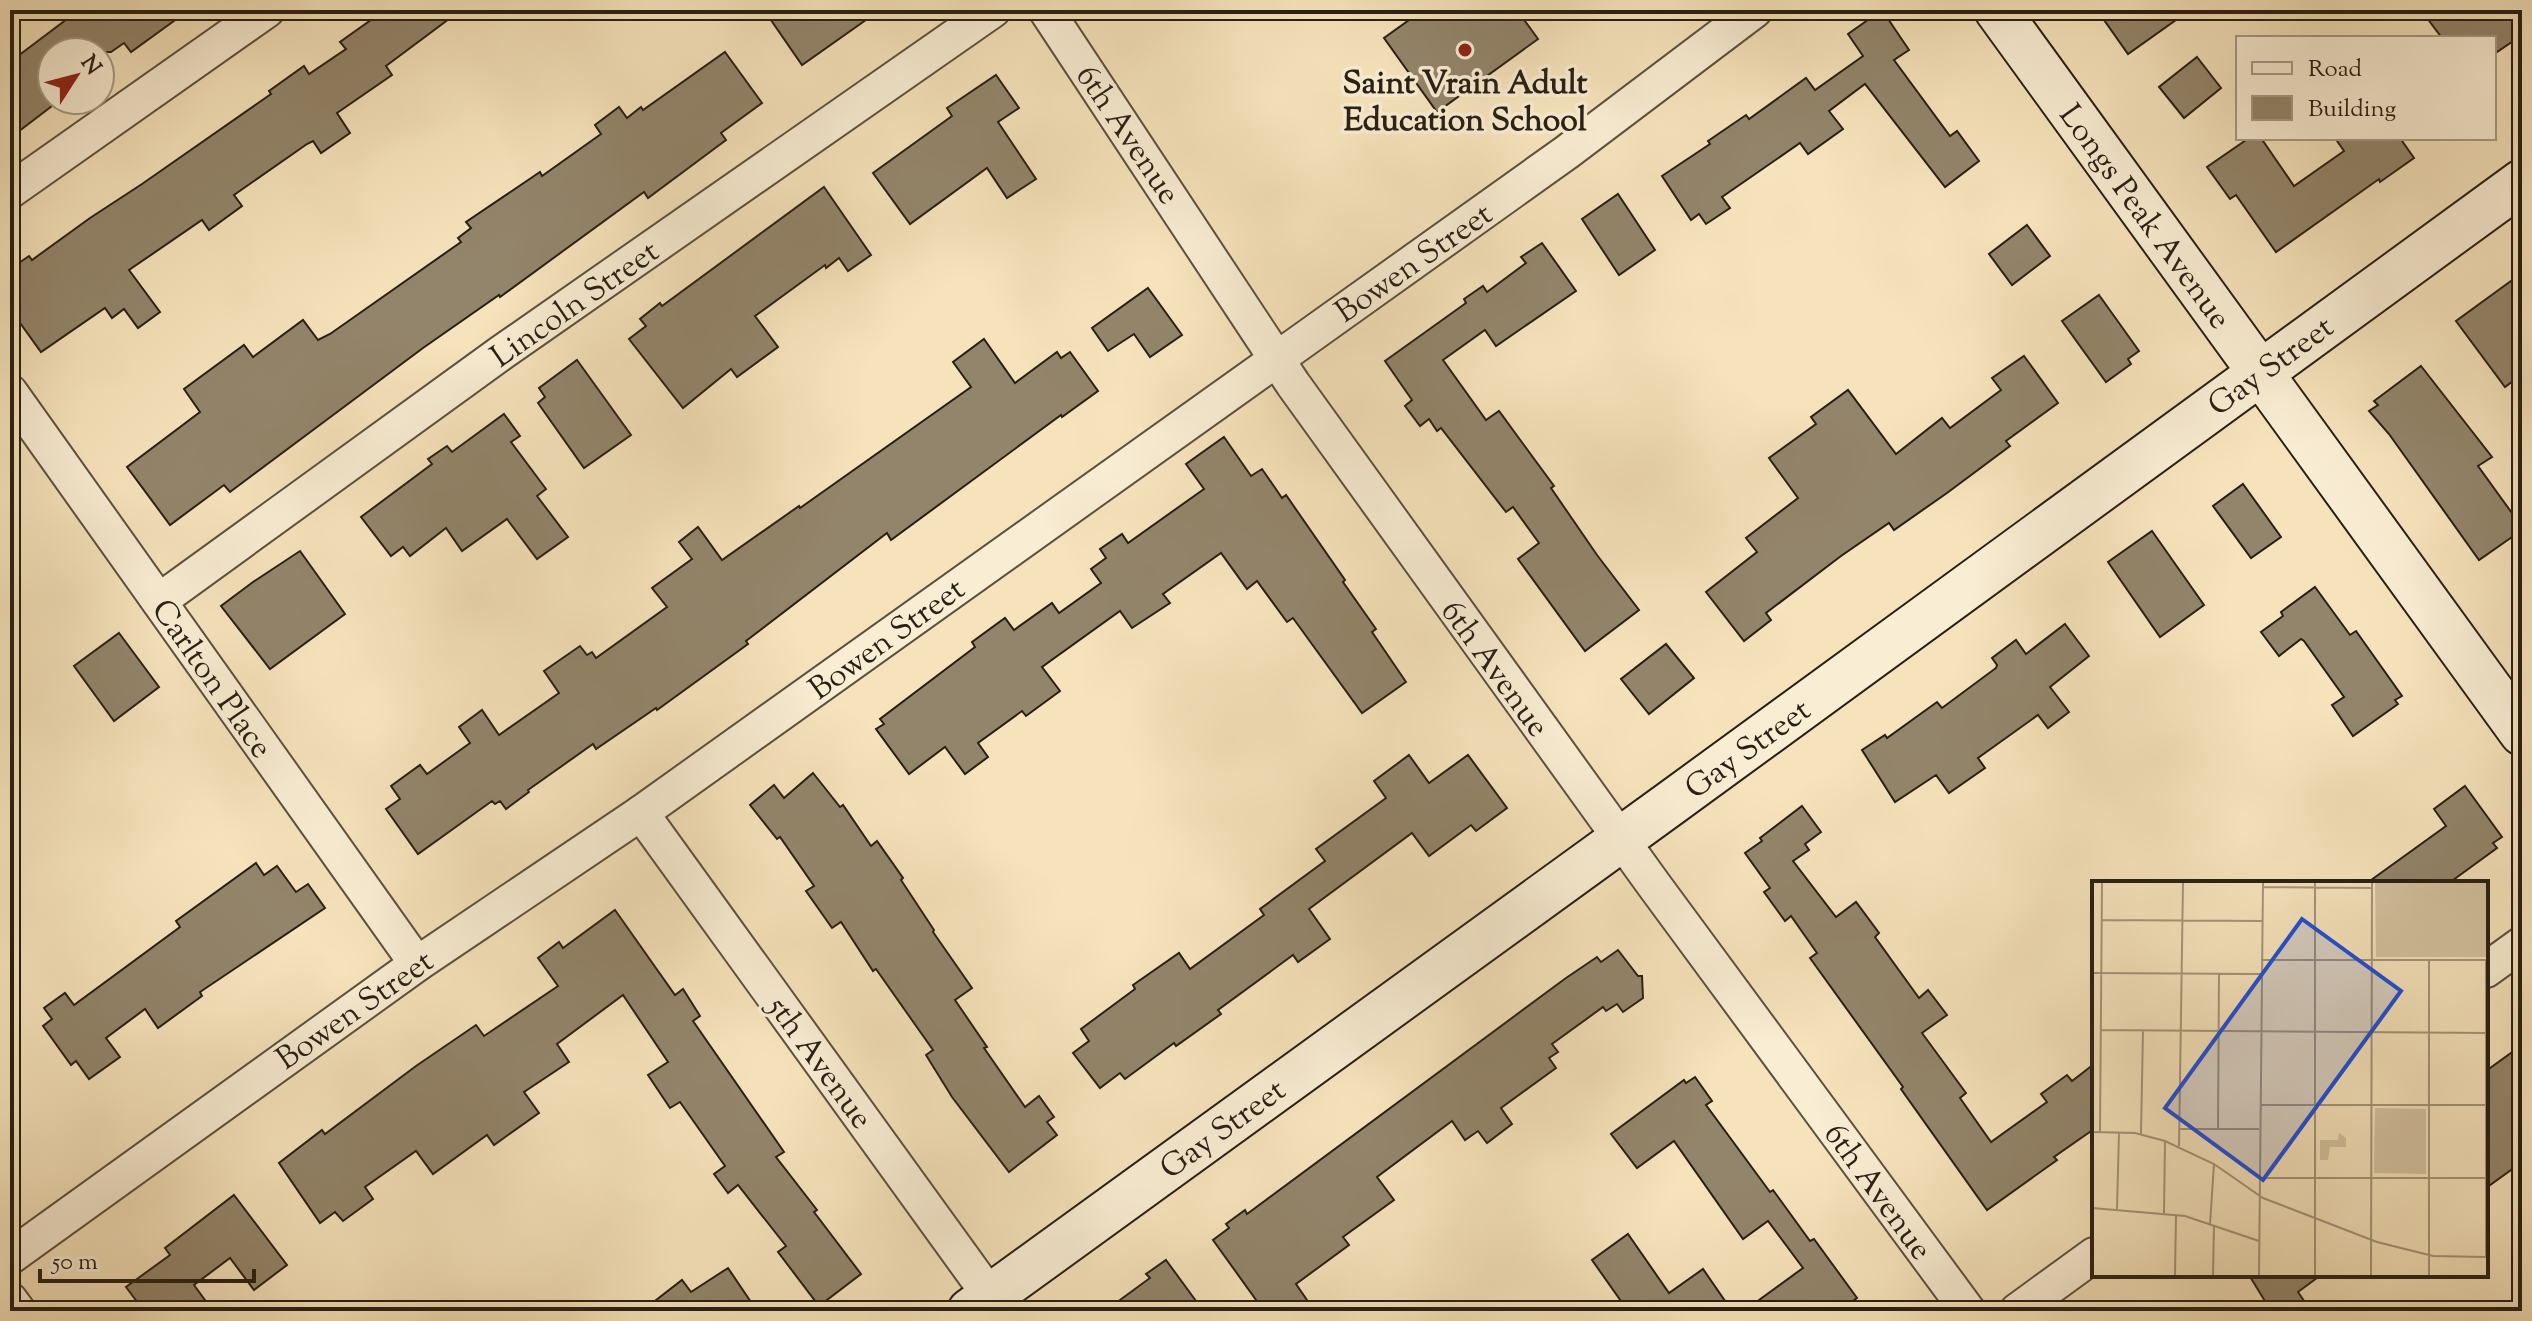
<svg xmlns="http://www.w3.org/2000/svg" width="2532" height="1321" font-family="'Sorts Mill Goudy',serif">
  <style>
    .building { fill: #93856b; stroke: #281f14; stroke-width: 2 }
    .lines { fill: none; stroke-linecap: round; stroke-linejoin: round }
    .street-casing { stroke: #5c503e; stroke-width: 38 }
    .secondary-casing { stroke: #281f14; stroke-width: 48 }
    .street { stroke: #f9edd3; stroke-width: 34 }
    .secondary { stroke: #f9edd3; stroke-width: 44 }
    .poi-dot { fill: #8f2418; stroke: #f9edd3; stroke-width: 3 }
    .labels { text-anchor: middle; stroke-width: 7; stroke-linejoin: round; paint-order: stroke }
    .poi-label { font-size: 32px; font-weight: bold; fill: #281f14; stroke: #f9edd3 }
    .street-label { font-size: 32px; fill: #281f14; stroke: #f9edd3 }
    .inset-road { fill: none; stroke: #a49579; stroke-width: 2 }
    .view { fill: #1d4ed8; fill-opacity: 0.15; stroke: #1d4ed8; stroke-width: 4 }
    .inset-edge { fill: none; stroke: #281f14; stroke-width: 4 }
  </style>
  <rect width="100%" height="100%" fill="#f6e3bc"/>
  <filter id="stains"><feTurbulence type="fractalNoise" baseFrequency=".0025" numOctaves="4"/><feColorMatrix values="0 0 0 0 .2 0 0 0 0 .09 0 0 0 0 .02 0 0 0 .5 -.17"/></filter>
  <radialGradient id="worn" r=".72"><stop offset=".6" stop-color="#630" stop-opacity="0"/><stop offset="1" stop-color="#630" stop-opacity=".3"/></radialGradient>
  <!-- building -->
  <g class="building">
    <polygon points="79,10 189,10 131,52 124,43 111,52 52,52 52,106 10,138 10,62"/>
    <polygon points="385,10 461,10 386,66 392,75 337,113 350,133 321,153 313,141 307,144 234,195 242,206 209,230 202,220 129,270 160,312 138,328 124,309 112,318 105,308 41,352 10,309 10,269 29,256 32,260 90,218 142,184 271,94 269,91 304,66 309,74 346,49 340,42"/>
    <polygon points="764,10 880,10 802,65"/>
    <polygon points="1423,10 1517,10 1538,39 1437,112 1384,38"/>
    <polygon points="1882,10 1909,50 1894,60 1950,136 1957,131 1979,161 1945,187 1865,84 1829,111 1843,129 1808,154 1800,143 1722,197 1730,208 1706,224 1699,214 1691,220 1662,176 1710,144 1708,141 1746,115 1749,119 1806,78 1815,90 1863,56 1848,34"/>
    <polygon points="2097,10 2190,10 2128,54"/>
    <polygon points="2421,10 2522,10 2522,35 2494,54 2494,38 2442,38"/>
    <polygon points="725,52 762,103 721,133 726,140 648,198 644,192 500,297 499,295 423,348 230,492 224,485 170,525 127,467 200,412 184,389 244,345 253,357 303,320 318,340 330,334 461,242 458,238 471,228 466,222 540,172 542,176 601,134 595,125 619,107 627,118 641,107 643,110"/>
    <polygon points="2197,57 2221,88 2184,118 2159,87"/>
    <polygon points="996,75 1019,108 998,122 1036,179 1007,198 987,168 910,224 873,173 952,116 947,108"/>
    <polygon points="2249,138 2261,138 2294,186 2344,151 2335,138 2400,138 2414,158 2380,182 2379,179 2276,252 2236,195 2230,199 2207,167"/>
    <polygon points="824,187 871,255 848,271 839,258 826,268 825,265 755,316 778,347 737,377 731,369 683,408 629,339 646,326 640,319 660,303 662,306"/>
    <polygon points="1618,194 1655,250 1619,275 1582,219"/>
    <polygon points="2027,225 2050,256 2012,285 1989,254"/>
    <polygon points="1542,243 1576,291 1496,346 1485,330 1443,360 1486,420 1499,411 1554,486 1551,488 1597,555 1639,610 1585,651 1518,559 1539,543 1513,507 1506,512 1441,428 1437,431 1429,419 1420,426 1405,406 1412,400 1385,361 1466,303 1464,299 1483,286 1487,292 1526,263 1521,257"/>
    <polygon points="2522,273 2522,374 2505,387 2456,321"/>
    <polygon points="1148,288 1182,335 1150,357 1134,334 1108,351 1092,328"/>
    <polygon points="2099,295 2139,351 2128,359 2131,364 2106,382 2062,321"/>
    <polygon points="984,339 1015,383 1057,352 1061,358 1070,352 1098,391 1062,417 1061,415 891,540 887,533 746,641 748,644 657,710 656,708 596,749 593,744 528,790 529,792 506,809 500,801 495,804 492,801 418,854 386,809 400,799 391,786 420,765 427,774 470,743 459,727 482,710 499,735 559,693 544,671 580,646 587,655 592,652 596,658 667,607 652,588 692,559 679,542 698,527 722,560 799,506 800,508 971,387 953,362"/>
    <polygon points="2024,356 2058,403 2006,441 2010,446 1947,493 1894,530 1889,523 1841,556 1766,613 1771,620 1744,641 1706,592 1757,552 1746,538 1798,498 1769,458 1816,424 1811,417 1848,390 1896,454 1942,418 1950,428 2001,390 1992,378"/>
    <polygon points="577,360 631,435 584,468 538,403 545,397 539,388"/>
    <polygon points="2421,366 2492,457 2478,466 2522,527 2522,530 2479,560 2389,434 2369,411 2378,405 2374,401"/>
    <polygon points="504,414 520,436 511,442 546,489 537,496 568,537 537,559 507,519 462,551 446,528 410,556 403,547 391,556 361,517 432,464 428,459 447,446 452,452"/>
    <polygon points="1224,437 1251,476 1262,469 1282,498 1286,495 1345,580 1343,582 1376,629 1372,632 1406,682 1362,713 1293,618 1287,622 1257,581 1247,589 1221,553 1163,594 1170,603 1132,628 1120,611 1042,667 1060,691 1026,716 1022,711 978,743 988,757 965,774 945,747 909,774 876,729 884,724 880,719 975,647 972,642 1005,618 1014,630 1052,603 1059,613 1101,583 1091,569 1106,558 1100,549 1122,534 1128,543 1204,489 1186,464"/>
    <polygon points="2243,484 2281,537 2251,558 2213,506"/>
    <polygon points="2152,531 2204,605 2160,637 2108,562"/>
    <polygon points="300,551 345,614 270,669 221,606 253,582"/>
    <polygon points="2315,587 2350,635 2356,631 2402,696 2395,700 2398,704 2353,736 2332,705 2344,697 2304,641 2301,639 2279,656 2261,632 2283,616 2281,612"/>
    <polygon points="2065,624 2089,656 2050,687 2069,712 2048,728 2038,715 1978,758 1985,768 1949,793 1936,775 1895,802 1862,750 1885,735 1887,738 1937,702 1942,708 1996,668 1997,665 1992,658 2016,640 2026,654"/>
    <polygon points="119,633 159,687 114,721 74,666"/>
    <polygon points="1666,644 1694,678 1649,714 1621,679"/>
    <polygon points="1409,755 1429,783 1468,755 1507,808 1476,831 1471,825 1429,856 1412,833 1309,909 1330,939 1298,962 1293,955 1218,1010 1221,1014 1176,1046 1174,1043 1125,1079 1120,1073 1100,1088 1073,1053 1089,1041 1081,1029 1135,989 1133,985 1179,953 1190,969 1264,915 1260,909 1325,861 1316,849 1386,798 1374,781"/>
    <polygon points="813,773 840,807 843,805 871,846 877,841 903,878 901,880 934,930 933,932 972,988 955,1000 987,1047 984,1048 1025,1107 1039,1096 1054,1117 1047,1122 1057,1135 1009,1172 952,1097 926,1055 933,1050 876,969 873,971 841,922 832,928 806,891 814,886 780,837 777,839 750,805 774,785 784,798"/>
    <polygon points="2465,786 2502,837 2493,843 2497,848 2449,883 2367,883 2446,826 2434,809"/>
    <polygon points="1802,806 1821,832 1805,844 1809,850 1793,861 1836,917 1856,902 1879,933 1875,937 1919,998 1928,990 1947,1015 1922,1033 1966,1093 1960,1098 1991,1142 2047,1102 2041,1094 2067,1075 2072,1081 2094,1064 2094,1129 2054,1157 2057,1160 1987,1210 1901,1089 1903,1087 1810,958 1817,953 1791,916 1785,921 1764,892 1770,888 1745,853 1762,841 1760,838"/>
    <polygon points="256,863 264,875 277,866 296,892 308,884 325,908 200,992 202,996 158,1028 145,1009 106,1038 120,1057 89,1079 76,1061 71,1065 43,1026 52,1019 44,1008 65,993 74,1005 180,927 176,921"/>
    <polygon points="615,910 675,995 683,989 700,1016 693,1021 784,1152 776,1157 817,1210 814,1212 861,1274 819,1306 778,1252 786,1246 738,1185 728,1193 714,1174 725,1166 680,1102 670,1108 648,1075 668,1062 623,995 557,1044 569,1062 524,1092 539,1113 494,1145 487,1135 433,1174 416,1151 365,1187 373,1199 343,1221 335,1212 320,1223 279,1163 322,1130 325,1134 416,1066 476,1025 484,1036 558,986 538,958 559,942 563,948"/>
    <polygon points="1618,950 1638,976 1642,976 1643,998 1623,1012 1617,1004 1606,1011 1603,1007 1552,1044 1558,1052 1549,1058 1556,1068 1501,1108 1512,1124 1487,1143 1478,1131 1465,1140 1452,1121 1377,1177 1394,1200 1343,1237 1349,1245 1296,1284 1309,1303 1297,1311 1264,1311 1213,1240 1229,1228 1226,1224 1245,1210 1247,1214 1566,978 1597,957 1601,962"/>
    <polygon points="2522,1045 2522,1162 2486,1188 2486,1071"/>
    <polygon points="1695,1077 1712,1101 1706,1105 1770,1192 1773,1190 1810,1241 1814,1239 1857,1298 1839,1311 1744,1311 1803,1268 1768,1221 1743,1239 1674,1141 1637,1168 1611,1134 1684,1080 1686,1083"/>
    <polygon points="234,1195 287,1265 254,1290 230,1258 194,1285 213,1311 144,1311 126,1287 170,1255 165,1248"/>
    <polygon points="1628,1234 1669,1293 1703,1269 1732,1311 1628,1311 1592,1260"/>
    <polygon points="1166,1260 1196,1301 1183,1311 1105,1311 1150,1278 1146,1274"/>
    <polygon points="728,1268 757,1311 642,1311 682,1280 691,1292"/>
    <polygon points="2249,1275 2321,1275 2298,1292 2311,1311 2271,1311"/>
  </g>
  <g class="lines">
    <!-- street casing -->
    <g class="street-casing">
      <g id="street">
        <polyline points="1046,10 1293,384 1654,885 1968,1311"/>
        <polyline points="10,191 267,10"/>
        <polyline points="10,392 417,964"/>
        <polyline points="159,601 501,353 993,10"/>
        <polyline points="641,813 1001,1311"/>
        <polyline points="2486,970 2522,944"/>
        <polyline points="10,1257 417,964 641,813 1567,152 1755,10"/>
        <polyline points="10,1300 18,1311"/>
        <polyline points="2017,1311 2094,1255"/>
      </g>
    </g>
    <!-- secondary casing -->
    <g class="secondary-casing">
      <g id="secondary">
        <polyline points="1997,10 2522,733"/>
        <polyline points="970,1311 1671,803 2522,182"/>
      </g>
    </g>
    <!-- street -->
    <use href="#street" class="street"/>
    <!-- secondary -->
    <use href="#secondary" class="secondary"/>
  </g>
  <!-- markers -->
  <circle class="poi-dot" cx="1465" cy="50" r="8"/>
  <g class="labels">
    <!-- poi labels -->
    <g class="poi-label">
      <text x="1465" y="93">Saint Vrain Adult<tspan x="1465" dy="37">Education School</tspan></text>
    </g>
    <!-- street labels -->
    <g class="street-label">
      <text transform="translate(1129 134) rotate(56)" y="11">6th Avenue</text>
      <text transform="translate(2146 216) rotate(54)" y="11">Longs Peak Avenue</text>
      <text transform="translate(1413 262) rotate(-35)" y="11">Bowen Street</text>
      <text transform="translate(574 303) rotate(-35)" y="11">Lincoln Street</text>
      <text transform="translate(2270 365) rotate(-36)" y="11">Gay Street</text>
      <text transform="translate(886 638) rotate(-36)" y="11">Bowen Street</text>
      <text transform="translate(1496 668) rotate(54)" y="11">6th Avenue</text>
      <text transform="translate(213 678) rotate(55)" y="11">Carlton Place</text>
      <text transform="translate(1747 748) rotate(-36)" y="11">Gay Street</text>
      <text transform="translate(354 1009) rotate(-35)" y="11">Bowen Street</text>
      <text transform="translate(821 1062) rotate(54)" y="11">5th Avenue</text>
      <text transform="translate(1222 1128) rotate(-36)" y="11">Gay Street</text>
      <text transform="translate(1879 1191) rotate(54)" y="11">6th Avenue</text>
    </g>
  </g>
  <!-- overview -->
  <g transform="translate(2092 881)">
    <rect width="396" height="396" fill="#f6e3bc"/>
    <path d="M283,1H396V76H284ZM283,227L334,228V293L282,292ZM247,252L254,257V266H238L236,279H228V259H246Z" fill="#d3c29f"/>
    <path class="inset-road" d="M170,6L280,7M9,39L170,40M169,79H396M337,79V395M0,92L169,93M9,149L396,152M168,224H396M87,248H167M126,248L127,93M0,251L43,252L73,260L122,283L171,317L285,361L341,375L394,376V79M8,251L10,1M49,253L51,149M87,265L91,1M167,297H396M0,327L93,335L167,360M25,328L27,251M72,332L73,260M118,343L122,283M83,395L84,334M121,395L122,344M167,395L171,1M223,395V1M279,395L280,1"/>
    <path class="view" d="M210,38L309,110L171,299L73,227Z"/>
    <rect width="396" height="396" class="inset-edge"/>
  </g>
  <!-- margin -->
  <rect width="2532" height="1321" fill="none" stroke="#f6e3bc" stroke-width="40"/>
  <rect x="12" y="12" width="2508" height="1297" fill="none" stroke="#281f14" stroke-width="4"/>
  <rect x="20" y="20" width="2492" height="1281" fill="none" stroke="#281f14" stroke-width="2"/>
  <!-- legend -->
  <rect x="2236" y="36" width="260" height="104" fill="#f9edd3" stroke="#a59b87" stroke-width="2"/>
  <rect x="2252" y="62" width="40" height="12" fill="#f9edd3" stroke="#a59b87" stroke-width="2"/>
  <text x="2308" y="76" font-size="24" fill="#281f14">Road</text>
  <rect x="2252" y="96" width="40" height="24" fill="#93856b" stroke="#a59b87" stroke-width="2"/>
  <text x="2308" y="116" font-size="24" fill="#281f14">Building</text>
  <!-- north arrow -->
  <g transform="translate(76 76) rotate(54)"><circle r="38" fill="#f9edd3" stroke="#a59b87" stroke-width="2"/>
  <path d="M0-6L14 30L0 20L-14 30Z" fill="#8f2418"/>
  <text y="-12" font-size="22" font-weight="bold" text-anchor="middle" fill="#281f14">N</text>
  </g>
  <!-- scale -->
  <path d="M40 1269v12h214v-12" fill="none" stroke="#281f14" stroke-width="4"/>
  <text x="52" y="1269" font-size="24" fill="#281f14" stroke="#f9edd3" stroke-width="6" paint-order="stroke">50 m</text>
  <rect width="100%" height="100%" filter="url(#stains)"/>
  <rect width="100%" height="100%" fill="url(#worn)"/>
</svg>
